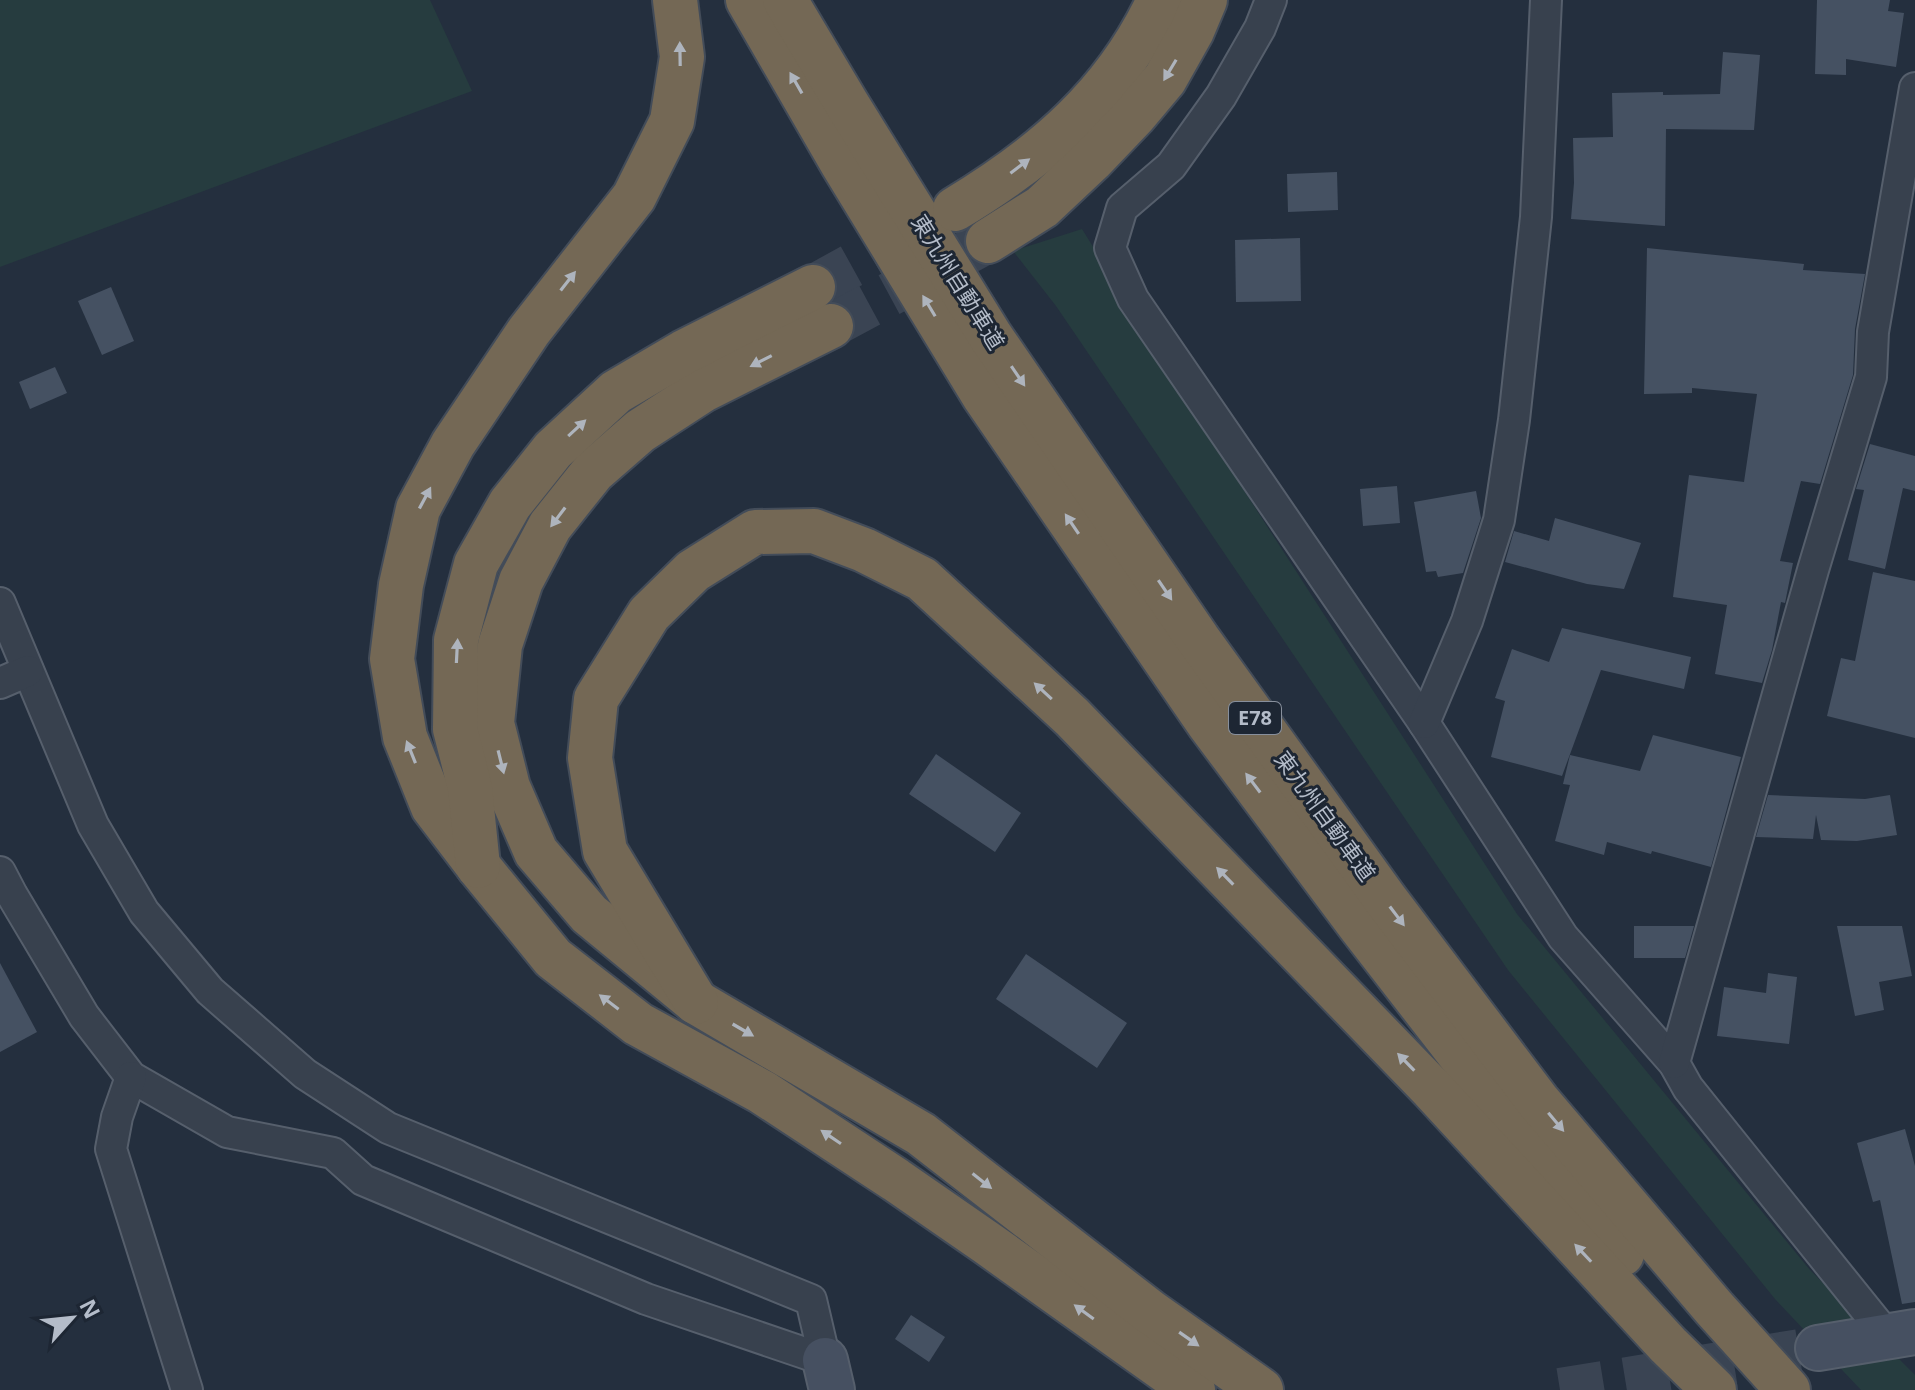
<svg xmlns="http://www.w3.org/2000/svg" width="1915" height="1390" font-family="'Noto Sans','Noto Sans JP',sans-serif">
  <style>
    .green { fill: #263c3f }
    .building { fill: #455162 }
    .lines { fill: none; stroke-linecap: round; stroke-linejoin: round }
    .secondary-tunnel { stroke: #3a4453; stroke-width: 44; stroke-dasharray: 44 22; stroke-linecap: butt }
    .highway-tunnel { stroke: #3a4453; stroke-width: 44; stroke-dasharray: 44 22; stroke-linecap: butt }
    .street-casing { stroke: #565f6c; stroke-width: 34 }
    .secondary-casing { stroke: #565f6c; stroke-width: 48 }
    .highway-casing { stroke: #434c59; stroke-width: 48 }
    .street { stroke: #38414e; stroke-width: 30 }
    .secondary { stroke: #465061; stroke-width: 44 }
    .highway { stroke: #746855; stroke-width: 44 }
    .oneway { fill: #aeb4bd }
    .labels { text-anchor: middle; stroke-width: 6; stroke-linejoin: round; paint-order: stroke }
    .shield { fill: #1d2633; stroke: #878f9c; stroke-width: 2 }
    .shield-label { font-size: 20px; font-weight: bold; fill: #b4bcc9 }
    .street-label { font-size: 22px; fill: #b4bcc9; stroke: #1d2633 }
  </style>
  <rect width="100%" height="100%" fill="#242f3e"/>
  <!-- green -->
  <g class="green">
    <polygon points="0,0 430,0 472,91 0,267"/>
    <polygon points="1082,229 1245,492 1517,914 1810,1270 1915,1375 1915,1390 1861,1390 1775,1299 1508,970 1056,306 1013,251"/>
  </g>
  <!-- building -->
  <g class="building">
    <polygon points="1817,0 1890,0 1888,11 1904,13 1896,67 1846,59 1846,75 1815,74"/>
    <polygon points="1723,52 1760,55 1754,130 1666,129 1665,226 1571,219 1574,183 1573,138 1613,137 1612,93 1663,92 1663,95 1720,94"/>
    <polygon points="1337,172 1338,210 1288,212 1287,174"/>
    <polygon points="1300,238 1301,301 1236,302 1235,240"/>
    <polygon points="1647,248 1804,264 1803,270 1865,274 1855,329 1853,375 1820,484 1801,481 1780,561 1793,563 1785,603 1781,602 1772,650 1762,683 1715,674 1727,605 1673,597 1689,475 1744,482 1757,394 1692,388 1692,393 1644,394"/>
    <polygon points="111,287 134,341 102,355 78,301"/>
    <polygon points="55,367 67,393 30,409 19,382"/>
    <polygon points="1870,444 1915,456 1915,491 1903,488 1885,569 1848,560 1864,490 1856,489"/>
    <polygon points="1397,486 1400,523 1363,526 1360,489"/>
    <polygon points="1476,491 1481,518 1463,573 1438,577 1436,571 1426,572 1414,502"/>
    <polygon points="1555,518 1641,543 1624,589 1587,584 1505,562 1514,531 1549,541"/>
    <polygon points="1873,572 1915,581 1915,738 1827,716 1841,658 1855,661"/>
    <polygon points="1562,628 1691,657 1684,689 1601,670 1562,776 1491,757 1505,701 1495,698 1512,649 1549,662"/>
    <polygon points="1653,735 1741,757 1711,867 1652,851 1651,854 1607,842 1604,855 1555,841 1570,785 1563,784 1570,755 1640,771"/>
    <polygon points="936,754 1021,813 995,852 909,794"/>
    <polygon points="1768,795 1865,799 1890,795 1897,835 1857,841 1821,840 1816,815 1813,839 1756,837"/>
    <polygon points="1634,926 1694,926 1685,958 1634,958"/>
    <polygon points="1837,926 1902,926 1912,976 1879,982 1884,1010 1855,1016"/>
    <polygon points="1026,954 1127,1023 1097,1068 996,999"/>
    <polygon points="0,963 37,1032 0,1052"/>
    <polygon points="1768,973 1797,977 1789,1044 1717,1036 1724,987 1766,993"/>
    <polygon points="1905,1129 1915,1166 1915,1302 1902,1304 1880,1200 1873,1202 1857,1143"/>
    <polygon points="911,1315 945,1337 929,1362 895,1339"/>
  </g>
  <g class="lines">
    <!-- secondary-tunnel -->
    <polyline class="secondary-tunnel" points="1560,1390 1818,1348"/>
    <!-- highway-tunnel -->
    <g class="highway-tunnel">
      <polyline points="813,287 923,226"/>
      <polyline points="831,326 988,241"/>
    </g>
    <!-- street casing -->
    <g class="street-casing">
      <g id="street">
        <polyline points="1271,0 1260,28 1221,96 1171,166 1122,208 1110,248 1133,299 1424,723 1563,937 1674,1063 1688,1088 1888,1337"/>
        <polyline points="0,603 93,825 144,912 210,991 305,1074 388,1128 811,1300 825,1360"/>
        <polyline points="0,683 28,671"/>
        <polyline points="1424,723 1467,621 1499,520 1514,420 1536,217 1546,0"/>
        <polyline points="0,872 12,895 84,1016 131,1077 227,1132 333,1153 363,1180 646,1299 825,1360"/>
        <polyline points="1674,1063 1813,570 1871,377 1873,332 1915,88"/>
        <polyline points="131,1077 117,1117 111,1149 187,1390"/>
      </g>
    </g>
    <!-- secondary casing -->
    <g class="secondary-casing">
      <g id="secondary">
        <polyline points="1818,1348 1915,1332"/>
        <polyline points="825,1360 832,1390"/>
      </g>
    </g>
    <!-- highway casing -->
    <g class="highway-casing">
      <g id="highway">
        <polyline points="675,0 682,57 672,121 634,197 529,331 453,444 418,509 401,585 392,659 405,737 433,807 478,866 553,958 638,1024 762,1092 896,1180 987,1243 1193,1390"/>
        <polyline points="748,0 842,163 984,396 1209,724 1360,926 1511,1121 1622,1254"/>
        <polyline points="785,0 847,104 991,337 1198,639 1386,900 1538,1101 1714,1308 1788,1390"/>
        <path d="M955,209C1043,156 1115,95 1159,0"/>
        <polyline points="988,241 1042,207 1092,160 1134,116 1165,79 1192,31 1205,0"/>
        <polyline points="831,326 703,390 640,431 593,472 550,526 521,581 500,645 492,723 508,787 536,852 589,914 696,1002 921,1134 1149,1311 1261,1390"/>
        <polyline points="478,866 470,788 455,729 456,640 476,564 510,504 553,450 616,392 684,352 813,287"/>
        <polyline points="696,1002 605,851 590,758 596,699 649,614 693,571 755,532 814,531 864,550 922,579 1072,717 1432,1089 1668,1345 1714,1390"/>
      </g>
    </g>
    <!-- street -->
    <use href="#street" class="street"/>
    <!-- secondary -->
    <use href="#secondary" class="secondary"/>
    <!-- highway -->
    <use href="#highway" class="highway"/>
  </g>
  <!-- one-way arrows -->
  <defs><path id="oneway-solid" d="M-6-.8H1V-3.2L6.5 0L1 3.2V.8H-6Z" transform="scale(2)"/></defs>
  <g class="oneway">
    <use href="#oneway-solid" transform="translate(680 54) rotate(-91)"/>
    <use href="#oneway-solid" transform="translate(1170 70) rotate(121)"/>
    <use href="#oneway-solid" transform="translate(796 83) rotate(-120)"/>
    <use href="#oneway-solid" transform="translate(1020 166) rotate(-37)"/>
    <use href="#oneway-solid" transform="translate(568 281) rotate(-52)"/>
    <use href="#oneway-solid" transform="translate(929 306) rotate(-121)"/>
    <use href="#oneway-solid" transform="translate(761 361) rotate(153)"/>
    <use href="#oneway-solid" transform="translate(1018 376) rotate(56)"/>
    <use href="#oneway-solid" transform="translate(577 428) rotate(-43)"/>
    <use href="#oneway-solid" transform="translate(425 498) rotate(-62)"/>
    <use href="#oneway-solid" transform="translate(558 517) rotate(127)"/>
    <use href="#oneway-solid" transform="translate(1072 524) rotate(-124)"/>
    <use href="#oneway-solid" transform="translate(1165 590) rotate(56)"/>
    <use href="#oneway-solid" transform="translate(457 651) rotate(-87)"/>
    <use href="#oneway-solid" transform="translate(1043 691) rotate(-137)"/>
    <use href="#oneway-solid" transform="translate(411 752) rotate(-112)"/>
    <use href="#oneway-solid" transform="translate(501 762) rotate(76)"/>
    <use href="#oneway-solid" transform="translate(1253 783) rotate(-127)"/>
    <use href="#oneway-solid" transform="translate(1225 876) rotate(-134)"/>
    <use href="#oneway-solid" transform="translate(1397 916) rotate(53)"/>
    <use href="#oneway-solid" transform="translate(609 1002) rotate(-143)"/>
    <use href="#oneway-solid" transform="translate(743 1030) rotate(30)"/>
    <use href="#oneway-solid" transform="translate(1406 1062) rotate(-134)"/>
    <use href="#oneway-solid" transform="translate(1556 1122) rotate(50)"/>
    <use href="#oneway-solid" transform="translate(831 1137) rotate(-146)"/>
    <use href="#oneway-solid" transform="translate(982 1181) rotate(38)"/>
    <use href="#oneway-solid" transform="translate(1583 1253) rotate(-133)"/>
    <use href="#oneway-solid" transform="translate(1084 1312) rotate(-144)"/>
    <use href="#oneway-solid" transform="translate(1189 1339) rotate(35)"/>
  </g>
  <g class="labels">
    <!-- shield labels -->
    <rect class="shield" x="1229" y="702" width="52" height="32" rx="6"/>
    <g class="shield-label">
      <text x="1255" y="725">E78</text>
    </g>
    <!-- street labels -->
    <g class="street-label">
      <text transform="translate(958 282) rotate(58)" y="8">東九州自動車道</text>
      <text transform="translate(1325 816) rotate(54)" y="8">東九州自動車道</text>
    </g>
  </g>
  <!-- north arrow -->
  <g transform="translate(72 1318) rotate(63)" stroke="#1d2633" stroke-width="6" paint-order="stroke">
  <path d="M0-6L14 30L0 20L-14 30Z" fill="#b4bcc9"/>
  <text y="-12" font-size="22" font-weight="bold" text-anchor="middle" fill="#b4bcc9">N</text>
  </g>
</svg>
